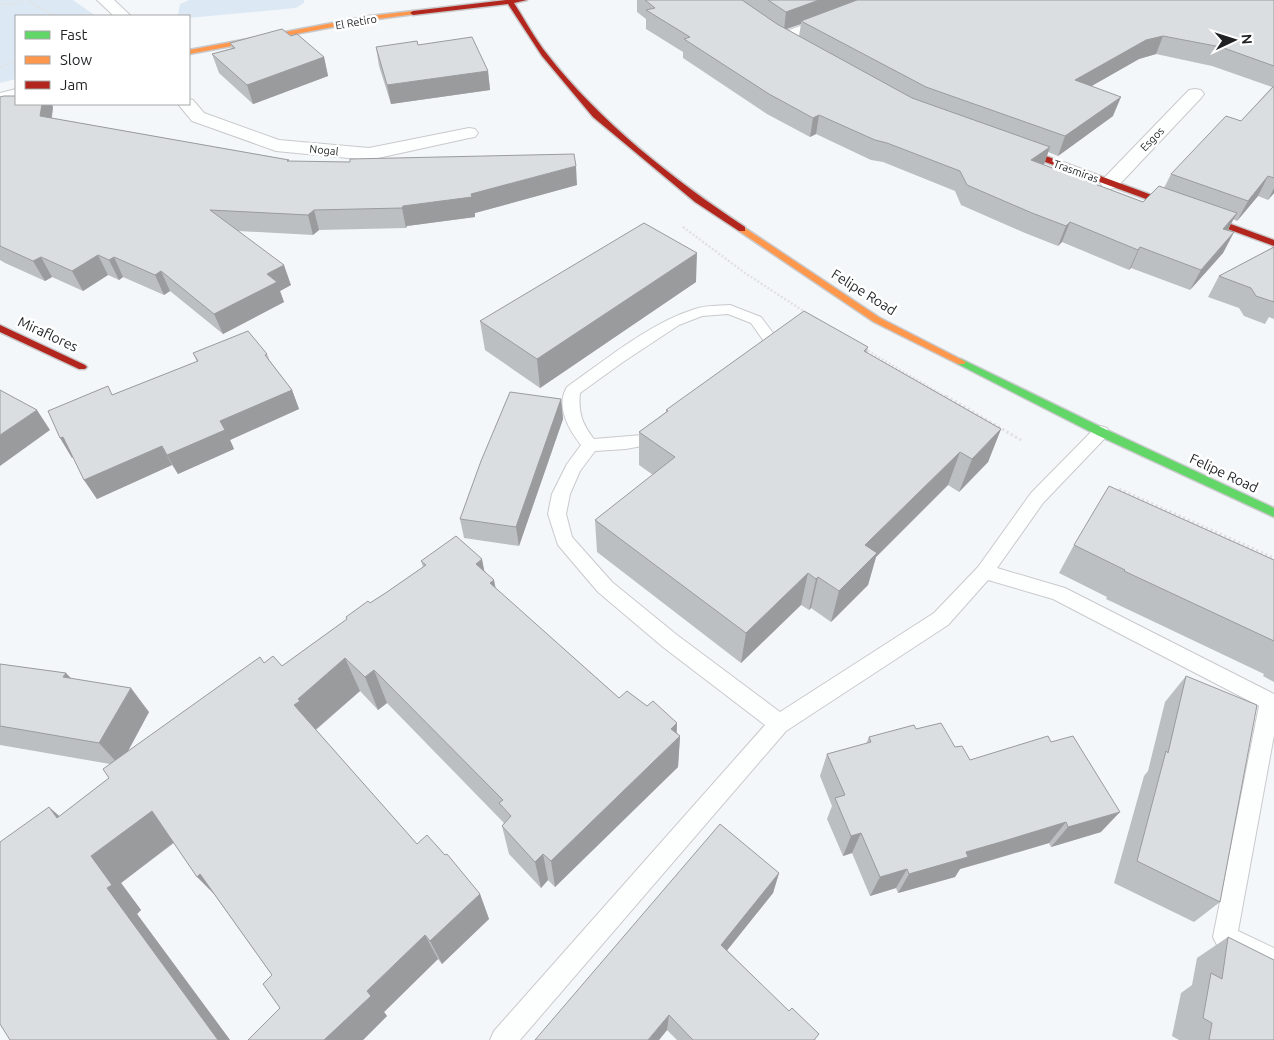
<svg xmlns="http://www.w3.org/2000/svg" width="1274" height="1040" font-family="Ubuntu,sans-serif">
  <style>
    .green { fill: #dce9f5 }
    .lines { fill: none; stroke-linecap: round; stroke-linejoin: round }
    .lane-casing { stroke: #c8cacc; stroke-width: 2 }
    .street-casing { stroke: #c8cacc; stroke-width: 2 }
    .fast-casing { stroke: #c8cacc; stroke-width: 3 }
    .slow-casing { stroke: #c8cacc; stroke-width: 3 }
    .jam-casing { stroke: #c8cacc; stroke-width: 3 }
    .path-far2 { stroke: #e0e1e1; stroke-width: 2; stroke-dasharray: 1 1; stroke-linecap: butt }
    .path-far1 { stroke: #e0e1e1; stroke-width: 2.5; stroke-dasharray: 2 2; stroke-linecap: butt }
    .path { stroke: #e0e1e1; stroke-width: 3; stroke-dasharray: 2.5 2.5; stroke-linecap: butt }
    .lane { fill: #fdfefe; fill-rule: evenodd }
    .street { fill: #fdfefe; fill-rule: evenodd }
    .fast { fill: #63d668; fill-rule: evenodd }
    .slow { fill: #ff974d; fill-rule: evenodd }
    .jam { fill: #b3261e; fill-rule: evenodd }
    .wall { fill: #bcbfc1; fill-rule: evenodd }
    .shaded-wall { fill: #999b9d }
    .building { fill: #dbdee0; stroke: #999b9d }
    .labels { text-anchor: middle; stroke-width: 5; stroke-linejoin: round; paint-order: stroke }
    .far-street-label { font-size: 11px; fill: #1f2123; stroke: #fff }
    .street-label { font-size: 14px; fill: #1f2123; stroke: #fff }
  </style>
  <rect width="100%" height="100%" fill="#f4f7fa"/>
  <!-- green -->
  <g class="green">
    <polygon points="0,0 73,0 96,16 16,16 16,79 0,83"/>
    <polygon points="189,0 304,0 304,3 296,8 189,18 178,15 180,4"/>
  </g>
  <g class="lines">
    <!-- lane casing -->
    <g class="lane-casing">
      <path id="lane" d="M730,305L761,317L776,337L778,340L768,363L735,389L652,444L626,449L595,451L580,471L570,494L566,514L572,537L612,582L677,635L780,712L934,613L978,567L1031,493L1095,428L1101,426L1107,428L1109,432L1107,436L1043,503L997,568L1065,588L1274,694V735L1238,931L1274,948V973L1217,945L1213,937L1259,706L1053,599L988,580L948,625L786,731L520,1040H490L494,1031L765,725L663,647L598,592L558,545L548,514L552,494L567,464L581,445C569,430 555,406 567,387C605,360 650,323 695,309C706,305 719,306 730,305ZM728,314L751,323L763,340L757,356L725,381L642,435L594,439C582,424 578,412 580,393L623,362L679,325L702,316Z"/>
    </g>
    <!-- street casing -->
    <g class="street-casing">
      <g id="street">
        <polygon points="97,0 114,0 131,16 114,16"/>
        <polygon points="870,0 892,0 889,3 788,41 776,41 774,38 776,35"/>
        <polygon points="16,89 16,99 0,103 0,93"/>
        <polygon points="1195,89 1201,90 1204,94 1201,98 1117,187 1110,189 1103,187 1100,183 1103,179 1189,90"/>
        <polygon points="189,99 193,100 204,113 279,140 369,148 469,128 475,129 478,133 475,137 469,138 369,160 276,151 192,121 178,104 189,104"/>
      </g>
    </g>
    <!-- fast casing -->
    <g class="fast-casing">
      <polygon id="fast" points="961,359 1105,429 1274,508 1274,517 1097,435 958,364 956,362 958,360"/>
    </g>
    <!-- slow casing -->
    <g class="slow-casing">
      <g id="slow">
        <polygon points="413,11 416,13 415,14 370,20 189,54 189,50 370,16"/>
        <polygon points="742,226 880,318 966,362 964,364 958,364 874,322 739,231 738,229"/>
      </g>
    </g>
    <!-- jam casing -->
    <g class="jam-casing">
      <g id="jam">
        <path d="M506,0H527L514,3C525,20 535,39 547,54C600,122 674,180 745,227V231H739L695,202L593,117L542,56L508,4L413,15L410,13L413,11Z"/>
        <polygon points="1007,144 1013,144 1274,240 1274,246 1007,148"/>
        <polygon points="0,325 85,365 87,367 85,369 79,369 0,332"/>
      </g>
    </g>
    <!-- path-far2 -->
    <g class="path-far2">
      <polyline points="27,0 54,16"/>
      <polyline points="0,4 11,4 23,0"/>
      <polyline points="0,67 16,61"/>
    </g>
    <!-- path-far1 -->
    <g class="path-far1">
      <polyline points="683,227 745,273 805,312"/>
      <polyline points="868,351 948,398"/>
    </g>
    <!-- path -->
    <g class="path">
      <polyline points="946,396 1021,440"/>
      <polyline points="1119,489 1274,558"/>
    </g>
    <!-- lane -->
    <use href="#lane" class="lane"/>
    <!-- street -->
    <use href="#street" class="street"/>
    <!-- fast -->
    <use href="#fast" class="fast"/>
    <!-- slow -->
    <use href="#slow" class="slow"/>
    <!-- jam -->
    <use href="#jam" class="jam"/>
  </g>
  <!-- wall -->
  <g class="wall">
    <path d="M637,0H1274V193L1268,200L1258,196L1237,221L1233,219L1228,230L1234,232L1223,253L1190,290L1131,268L1129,270L1062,242L1058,246L1025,233L961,205L955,191L883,162L871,160L816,134L810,137L767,114L683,58V52L646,29V19L637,12ZM801,24L799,36L786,29ZM1156,54L1212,66L1272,87L1241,121L1171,174L1164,188L1143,202L1044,165L1048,152L1058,156L1113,116L1091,86L1139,59Z"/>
    <polygon points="291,36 324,57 328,76 253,104 219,73 212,54 232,48 230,43"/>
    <polygon points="418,45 488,71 490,90 391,104 379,66 376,47"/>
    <polygon points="0,97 53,107 52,118 289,160 289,161 577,185 475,213 475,217 407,226 406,228 319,230 313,235 238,231 291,285 280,291 284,302 223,334 170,291 164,295 123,277 119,280 108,275 83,291 52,277 45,281 5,263 0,260"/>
    <polygon points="1274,247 1274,319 1269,317 1265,324 1244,316 1239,308 1208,297 1219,276"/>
    <polygon points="696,282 540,388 485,350 480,321"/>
    <polygon points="868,347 867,353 1001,429 988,462 959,492 948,485 876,557 868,585 831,622 811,608 809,610 801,605 741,663 597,552 595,520 653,475 639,465 639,432 666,412 666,410"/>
    <polygon points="193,353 267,354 270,361 292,390 299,409 230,440 234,449 178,474 172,465 97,499 84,480 73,457 72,458 112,395 197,362"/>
    <polygon points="561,399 563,419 519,546 464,538 460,519"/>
    <polygon points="1074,545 1274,560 1274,682 1263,676 1264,674 1106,599 1107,597 1059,573"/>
    <polygon points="421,561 485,571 496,589 619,698 647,706 677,723 677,733 680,736 678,767 555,887 548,880 541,888 509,854 502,826 504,823 387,703 378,710 360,691 316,730 417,844 480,894 489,919 442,964 438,959 384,1012 387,1016 363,1040 248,1040 280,1008 272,975 214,894 174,843 121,883 141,910 137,914 230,1040 10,1040 60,816 109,778 110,764 0,745 0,664 66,673 72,679 149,712 128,751 264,663 282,666 370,603 387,592 423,567"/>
    <polygon points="1186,676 1220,902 1194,922 1114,883 1144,776 1148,771 1165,702"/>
    <polygon points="916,729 955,747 970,760 1101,832 1051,847 1049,843 989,861 960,869 955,877 898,893 896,888 870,896 852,853 843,856 827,819 832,806 820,776 827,754 866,744 869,737"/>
    <polygon points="779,873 773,893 727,950 816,1040 677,1040 667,1030 659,1040 535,1040"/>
    <polygon points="1228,937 1274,1040 1179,1040 1172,1036 1181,993 1192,985 1197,958"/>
  </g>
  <!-- shaded-wall -->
  <g class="shaded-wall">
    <polygon points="819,0 865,0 801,21 801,24 784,30 786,12"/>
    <polygon points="1163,36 1156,54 1139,59 1069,99 1075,80 1146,40"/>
    <polygon points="324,57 328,76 253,104 247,85"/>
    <polygon points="488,71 490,90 391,104 387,85"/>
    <polygon points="1121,97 1113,116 1058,156 1065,136"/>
    <polygon points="42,104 52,104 53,107 49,135 40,116"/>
    <polygon points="819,115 816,134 810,137 813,118"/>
    <polygon points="1050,147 1043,167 1031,160"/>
    <polygon points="576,166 577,185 475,213 475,217 407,226 406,228 402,208 403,206 471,194"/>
    <polygon points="1268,176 1258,196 1237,221 1248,201"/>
    <polygon points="1274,188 1274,193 1268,200"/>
    <polygon points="314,210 319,230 313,235 308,215"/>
    <polygon points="1237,213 1226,233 1223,229"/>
    <polygon points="1070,222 1062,242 1058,246 1066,226"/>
    <polygon points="1234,232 1223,253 1190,290 1201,270"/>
    <polygon points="1140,247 1131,268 1129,270 1138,250"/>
    <polygon points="697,253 696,282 540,388 537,359"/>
    <polygon points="98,255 108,275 83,291 72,271"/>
    <polygon points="41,257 52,277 45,281 33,261"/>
    <polygon points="114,257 123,277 119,280 109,260"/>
    <polygon points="284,265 291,285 280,291 284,302 223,334 214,314 267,274"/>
    <polygon points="161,271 170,291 164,295 155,275"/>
    <polygon points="292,390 299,409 230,440 234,449 178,474 167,455 220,421"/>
    <polygon points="561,399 563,419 519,546 516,527"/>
    <polygon points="37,410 50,430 0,466 0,435"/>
    <polygon points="1001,429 988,462 959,492 972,459"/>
    <polygon points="63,437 75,456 72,458 60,438"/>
    <polygon points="162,446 172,465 97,499 84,480"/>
    <polygon points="960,452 948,485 876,557 868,585 831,622 839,591 865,545"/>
    <polygon points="482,559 489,594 476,564"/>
    <polygon points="808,573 801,605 741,663 746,633"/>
    <polygon points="818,577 811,608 809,610 816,579"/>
    <polygon points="494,580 501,614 490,583"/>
    <polygon points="345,658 360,691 315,730 294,705 298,699"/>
    <polygon points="374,670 387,703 378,710 365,677"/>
    <polygon points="66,673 87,697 63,677"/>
    <polygon points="131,688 149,712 120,766 99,743"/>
    <polygon points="677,723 676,739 680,736 678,767 555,887 551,861"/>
    <polygon points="49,807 81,835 57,818"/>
    <polygon points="152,811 178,839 121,883 141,910 137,914 230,1040 218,1040 107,888 91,856"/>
    <polygon points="1120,812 1101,832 1051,847 1068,827"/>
    <polygon points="1066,822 1049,843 960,869 955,877 898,893 909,874 966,852"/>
    <polygon points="861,833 852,853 843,856 851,836"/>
    <polygon points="543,854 548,880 541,888 535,862"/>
    <polygon points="907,869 896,888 870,896 880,877"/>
    <polygon points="779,873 773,893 717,963 721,945"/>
    <polygon points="200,874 222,902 197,877"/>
    <polygon points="480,894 489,919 442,964 430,941"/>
    <polygon points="425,935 438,959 384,1012 387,1016 363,1040 324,1040 367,991"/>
    <polygon points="669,1015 667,1030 659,1040 648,1040"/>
  </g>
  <!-- building -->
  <g class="building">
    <polygon points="645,0 742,0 777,24 912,98 1050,147 1031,160 1143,202 1159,186 1237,213 1223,229 1234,232 1201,270 1140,247 1138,250 1070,222 1066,226 1032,213 967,185 960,171 887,143 875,140 819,115 813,118 769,94 684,39 690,37 646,10 655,8"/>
    <polygon points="768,0 819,0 786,12"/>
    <polygon points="857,0 1274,0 1274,66 1221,47 1163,36 1146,40 1075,80 1121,97 1065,136 926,87 801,21"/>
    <polygon points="282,29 291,36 297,34 324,57 247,85 212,54 235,48 230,43"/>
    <polygon points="472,37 488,71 387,85 376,47 417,41 418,45"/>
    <polygon points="1274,86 1274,178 1268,176 1248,201 1171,174 1226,116 1241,121"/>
    <polygon points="4,96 16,96 16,104 42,104 40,116 289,160 287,161 350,162 350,159 574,154 576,166 471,194 472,197 403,206 402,208 314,210 308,215 210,210 284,265 267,274 277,282 214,314 161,271 155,275 114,257 109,260 98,255 72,271 41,257 33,261 0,246 0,97"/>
    <polygon points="644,223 697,253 537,359 480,321"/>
    <polygon points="1274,247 1274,302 1256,296 1251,288 1219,276"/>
    <polygon points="804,311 868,347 864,351 1001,429 972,459 960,452 865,545 877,553 839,591 818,577 816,579 808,573 746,633 595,520 675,457 639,432 668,411 666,410"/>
    <polygon points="248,331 267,354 265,355 292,390 220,421 225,430 167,455 162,446 84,480 63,437 60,438 48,411 108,386 112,395 198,361 193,353"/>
    <polygon points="0,390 37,410 0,435"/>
    <polygon points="510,392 561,399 516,527 460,519 481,461"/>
    <polygon points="1109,486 1274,560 1274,641 1124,571 1125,570 1074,545"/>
    <polygon points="456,536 482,559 476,564 494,580 490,583 619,698 627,691 647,706 653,701 677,723 671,729 680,736 551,861 543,854 535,862 502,826 511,816 499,803 503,800 374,670 365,677 345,658 298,699 300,701 294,705 417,844 427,835 445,855 447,854 480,894 430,941 425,935 367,991 371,996 324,1040 248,1040 280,1008 263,984 272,975 200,874 197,877 152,811 91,856 112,885 107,888 218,1040 10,1040 0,1024 0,842 49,807 57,818 109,778 103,769 260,657 264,663 273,656 282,666 347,619 346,617 368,601 370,603 387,592 426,565 421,561"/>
    <polygon points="0,664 66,673 63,677 131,688 99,743 0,726"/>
    <polygon points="1186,676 1257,705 1220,902 1137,861 1166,751 1168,753"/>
    <polygon points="941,723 955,747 962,746 970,760 1048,736 1051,742 1073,736 1120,812 1068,827 1066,822 1004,841 966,852 968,857 909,874 907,869 880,877 861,833 851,836 835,798 845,795 827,754 871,742 869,737 914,725 916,729"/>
    <polygon points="720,824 779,873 721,945 789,1011 792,1008 819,1034 814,1040 693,1040 669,1015 648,1040 535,1040"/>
    <polygon points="1228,937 1274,960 1274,1040 1209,1040 1212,1023 1203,1018 1211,973 1222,979"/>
  </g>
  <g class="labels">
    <!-- far-street labels -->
    <g class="far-street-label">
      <text transform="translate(356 22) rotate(-10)" y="4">El Retiro</text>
      <text transform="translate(1152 139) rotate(-46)" y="4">Esgos</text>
      <text transform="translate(324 150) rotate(6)" y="4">Nogal</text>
      <text transform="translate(1076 171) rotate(20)" y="4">Trasmiras</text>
    </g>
    <!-- street labels -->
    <g class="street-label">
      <text transform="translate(864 292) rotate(32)" y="5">Felipe Road</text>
      <text transform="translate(48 334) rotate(25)" y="5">Miraflores</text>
      <text transform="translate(1224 473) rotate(25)" y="5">Felipe Road</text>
    </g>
  </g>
  <!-- legend -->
  <rect x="15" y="15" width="175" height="90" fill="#ffffff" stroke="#a5a6a7"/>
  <rect x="25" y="31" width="25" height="8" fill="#63d668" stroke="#a5a6a7"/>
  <text x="60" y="40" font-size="15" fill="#1f2123">Fast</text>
  <rect x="25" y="56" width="25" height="8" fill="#ff974d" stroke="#a5a6a7"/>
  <text x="60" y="65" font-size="15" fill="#1f2123">Slow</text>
  <rect x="25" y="81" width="25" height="8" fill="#b3261e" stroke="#a5a6a7"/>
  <text x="60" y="90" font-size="15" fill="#1f2123">Jam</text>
  <!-- north arrow -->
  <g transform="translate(1234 40) rotate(86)" stroke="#ffffff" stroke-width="4" paint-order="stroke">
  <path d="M0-4L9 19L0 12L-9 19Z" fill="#1f2123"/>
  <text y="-8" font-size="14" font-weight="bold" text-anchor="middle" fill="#1f2123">N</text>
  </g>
</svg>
